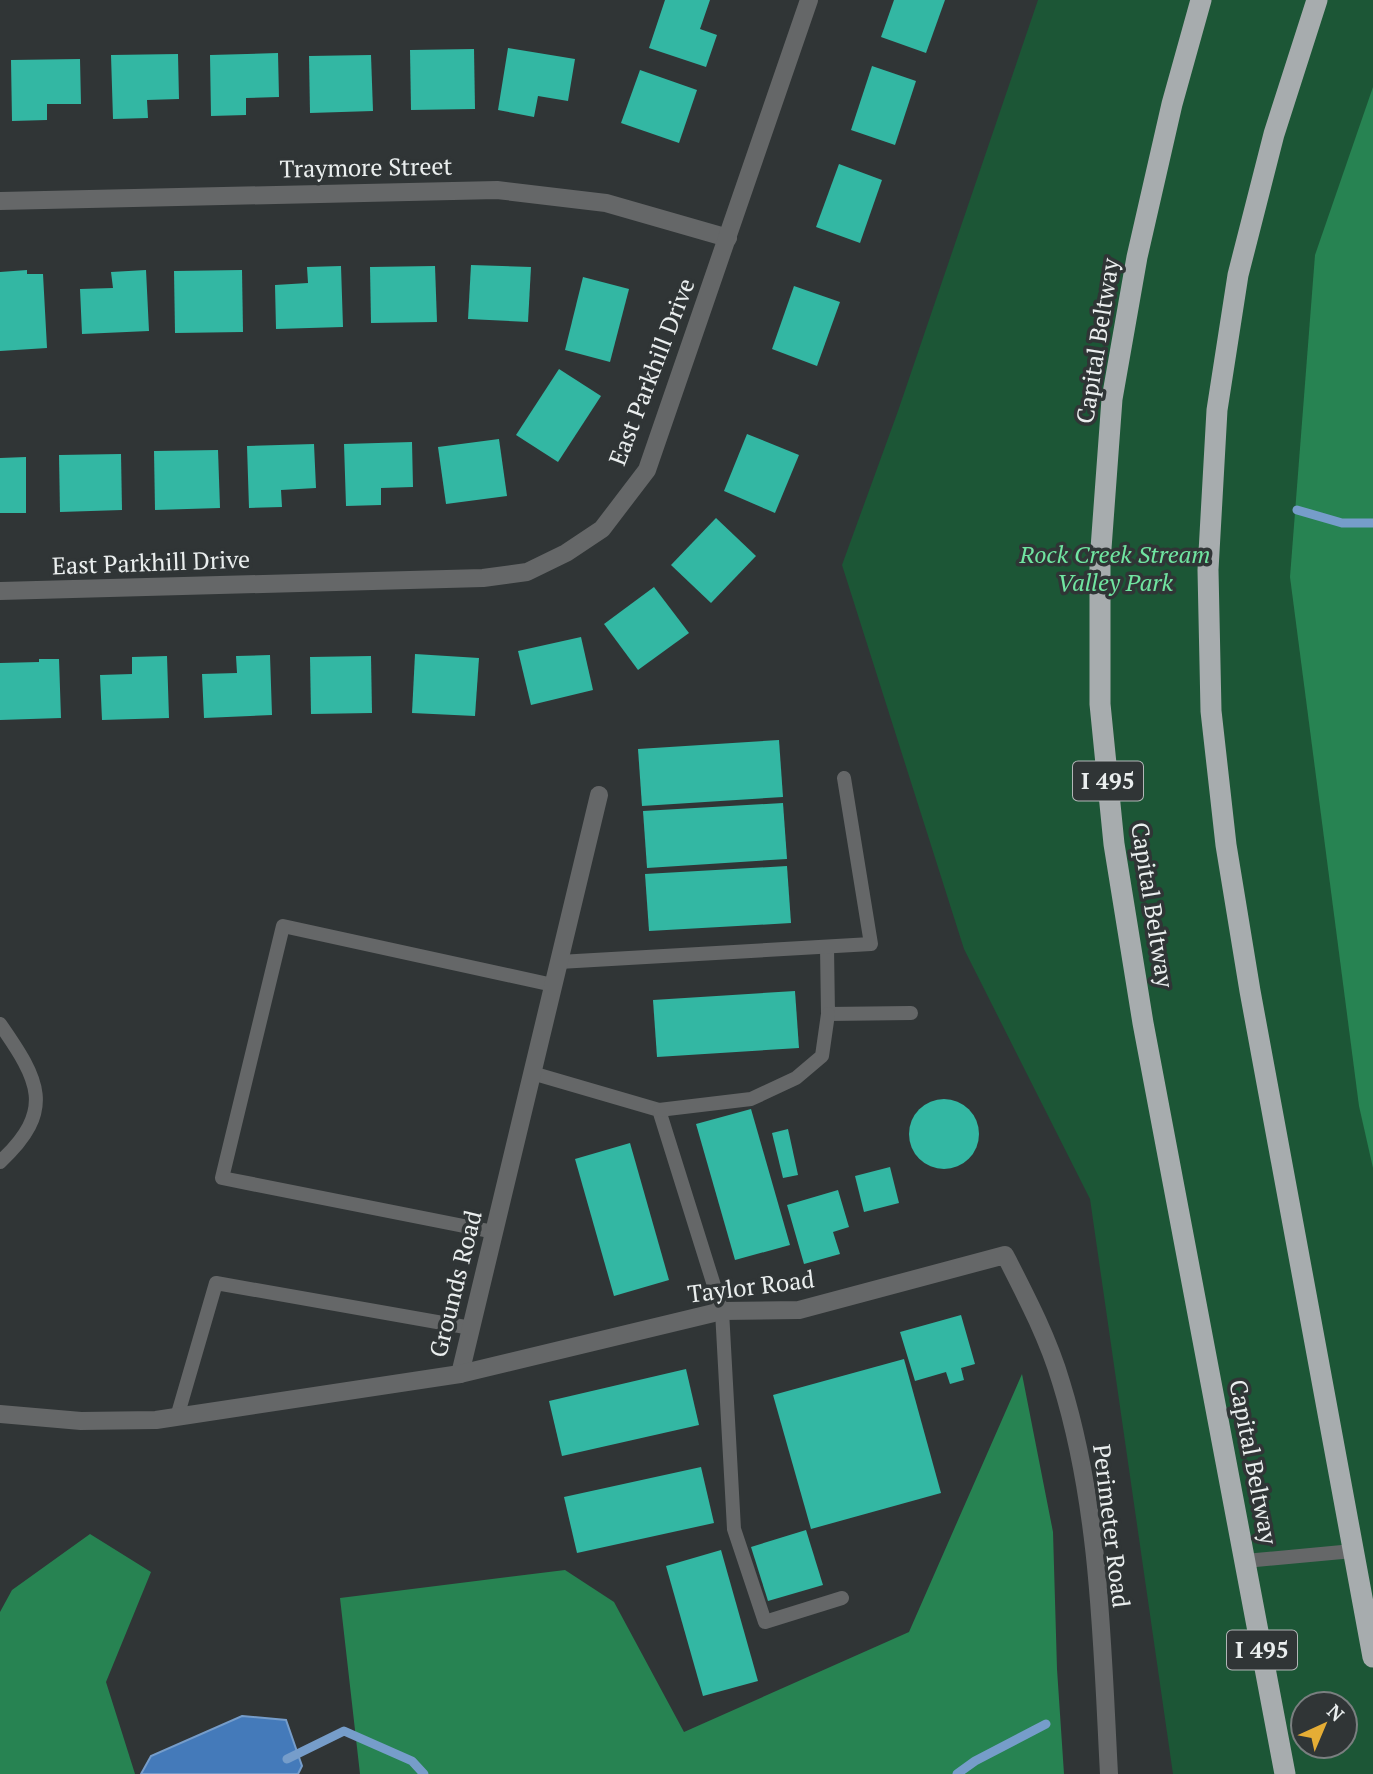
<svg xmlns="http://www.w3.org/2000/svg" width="1373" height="1774" font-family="'PT Serif',serif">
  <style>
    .green { fill: #1c5636; fill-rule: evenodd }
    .forest { fill: #278352 }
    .water { fill: #447aba; stroke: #769dca; stroke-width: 2 }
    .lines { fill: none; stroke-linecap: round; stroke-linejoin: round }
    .stream { stroke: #769dca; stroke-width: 9 }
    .building { fill: #33b7a3 }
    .service { stroke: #656768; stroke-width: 14 }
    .minor { stroke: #656768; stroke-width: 18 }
    .motorway { stroke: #a7acae; stroke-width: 21 }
    .labels { text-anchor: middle; stroke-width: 7; stroke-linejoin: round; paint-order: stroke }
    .shield { fill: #303536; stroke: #b2b6b7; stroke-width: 2 }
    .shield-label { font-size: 23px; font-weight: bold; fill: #eaeeee }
    .street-label { font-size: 24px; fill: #eaeeee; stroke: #303536 }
    .park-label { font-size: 24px; font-style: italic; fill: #70e5a1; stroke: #303536 }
  </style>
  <rect width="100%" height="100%" fill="#303536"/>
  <!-- green -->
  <path class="green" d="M1038,0H1373V1774H1173L1090,1199L964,949L842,565L898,411ZM1303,1704H1345V1746H1303Z"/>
  <!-- forest -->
  <g class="forest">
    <polygon points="1373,87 1373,1168 1359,1106 1290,577 1315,255"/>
    <polygon points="1022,1374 1053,1532 1057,1669 1064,1774 360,1774 340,1598 565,1570 614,1602 684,1732 909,1632"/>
    <polygon points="90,1534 151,1572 106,1682 135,1774 0,1774 0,1612 12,1590"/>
  </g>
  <!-- water -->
  <polygon class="water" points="242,1716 286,1720 302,1766 298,1774 141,1774 151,1756"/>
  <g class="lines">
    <!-- stream -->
    <g class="stream">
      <polyline points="1297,510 1342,523 1373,523"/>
      <polyline points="287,1759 344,1731 412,1761 424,1774"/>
      <polyline points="957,1774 975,1761 1046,1724"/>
    </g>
  </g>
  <!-- building -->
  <g class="building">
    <polygon points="665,0 710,0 700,29 717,35 706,67 649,48"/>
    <polygon points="894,0 945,0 926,53 881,37"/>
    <polygon points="508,48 575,59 568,101 538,96 534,117 498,110"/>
    <polygon points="474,49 475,109 411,110 410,50"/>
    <polygon points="278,53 279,97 246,98 246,115 211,116 210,55"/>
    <polygon points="178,54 179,99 147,100 148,118 113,119 111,55"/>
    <polygon points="371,55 373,111 310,113 309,56"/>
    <polygon points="80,59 81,104 47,104 47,120 12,121 11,60"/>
    <polygon points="872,66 916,81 895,145 851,130"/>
    <polygon points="640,70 697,90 679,143 621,123"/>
    <polygon points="839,164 882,180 860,243 816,227"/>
    <polygon points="471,265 531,267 528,322 468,319"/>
    <polygon points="341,266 343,327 276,329 275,285 308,283 307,267"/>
    <polygon points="435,266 437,322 371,323 370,267"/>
    <polygon points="27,270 27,274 43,274 47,348 0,351 0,272"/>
    <polygon points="146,270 149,331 82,334 80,289 113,288 111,272"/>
    <polygon points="242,270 243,332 175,333 174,271"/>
    <polygon points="583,277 629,289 610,362 565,350"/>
    <polygon points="794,286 840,302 817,366 772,349"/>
    <polygon points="559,369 601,396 558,462 516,435"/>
    <polygon points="747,434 799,455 775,513 724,491"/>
    <polygon points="499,439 507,496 446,504 438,447"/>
    <polygon points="412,442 413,487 381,488 381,505 346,506 344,444"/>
    <polygon points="314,444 316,488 281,490 282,507 249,508 247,446"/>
    <polygon points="218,450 220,508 155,510 154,451"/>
    <polygon points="121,454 122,510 60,512 59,455"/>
    <polygon points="26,457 26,513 0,513 0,458"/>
    <polygon points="716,518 756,556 711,603 671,565"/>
    <polygon points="654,587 689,633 638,670 604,624"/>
    <polygon points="581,637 593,690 531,705 518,651"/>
    <polygon points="415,654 479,658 475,716 412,713"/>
    <polygon points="270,655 272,715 204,718 202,674 237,673 236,656"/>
    <polygon points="167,656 169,718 102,720 100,675 132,674 132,657"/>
    <polygon points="371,656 372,713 311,714 310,657"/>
    <polygon points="39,659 59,659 61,718 0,720 0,663 39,662"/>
    <polygon points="779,740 783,797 642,806 638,749"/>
    <polygon points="783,803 787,859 647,868 643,811"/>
    <polygon points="787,866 791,923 649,931 645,874"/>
    <polygon points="795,991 799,1048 657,1057 653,1000"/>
    <circle cx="944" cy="1134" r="35"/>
    <polygon points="751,1109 790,1245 735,1260 696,1124"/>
    <polygon points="788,1129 798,1175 783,1178 772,1133"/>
    <polygon points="630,1143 669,1280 614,1296 575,1159"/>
    <polygon points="890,1167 899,1203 864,1212 855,1176"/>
    <polygon points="838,1190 849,1227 833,1232 840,1254 804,1264 787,1205"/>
    <polygon points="961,1315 975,1364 961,1368 964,1380 950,1384 946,1372 915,1381 900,1332"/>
    <polygon points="904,1359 941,1493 811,1529 773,1395"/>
    <polygon points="686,1369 699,1425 562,1456 549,1401"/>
    <polygon points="701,1467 714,1523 577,1553 564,1497"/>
    <polygon points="806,1530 823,1585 768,1601 751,1547"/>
    <polygon points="721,1550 758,1681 703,1696 666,1566"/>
  </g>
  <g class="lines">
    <!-- service -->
    <g class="service">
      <polyline points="827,947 828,1014 911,1013"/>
      <polyline points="559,962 871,944 844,778"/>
      <path d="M0,1024C39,1080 56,1110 0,1162"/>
      <polyline points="532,1073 659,1110 722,1311 734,1529 765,1622 842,1598"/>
      <polyline points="659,1110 751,1099 796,1078 822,1056 828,1014"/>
      <polyline points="494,1232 222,1178 283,926 553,985"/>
      <polyline points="177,1417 216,1283 471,1328"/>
      <polyline points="1245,1561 1353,1551"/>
    </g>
    <!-- minor -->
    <g class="minor">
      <polyline points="0,201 497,190 606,203 728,238"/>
      <polyline points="0,591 483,578 527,572 566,553 602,529 647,470 809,0"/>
      <polyline points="460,1374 599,795"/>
      <path d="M0,1414L81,1421L156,1420L460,1374L722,1311L799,1310L1005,1255C1026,1296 1048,1338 1061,1382C1100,1508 1102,1644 1109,1774"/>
    </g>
    <!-- motorway -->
    <g class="motorway">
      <polyline points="1201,0 1172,104 1137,257 1112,399 1100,562 1100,704 1114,844 1143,1023 1285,1774"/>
      <polyline points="1317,0 1274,134 1238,275 1217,410 1208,570 1211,711 1226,845 1250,991 1373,1657"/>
    </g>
  </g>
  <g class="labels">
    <!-- shield labels -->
    <g class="shield">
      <rect x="1073" y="761.5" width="70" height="39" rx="5"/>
      <rect x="1227" y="1630.5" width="70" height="39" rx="5"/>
    </g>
    <g class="shield-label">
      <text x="1108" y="789">I 495</text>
      <text x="1262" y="1658">I 495</text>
    </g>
    <!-- street labels -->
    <g class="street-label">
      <text transform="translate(366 168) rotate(-1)" y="8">Traymore Street</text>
      <text transform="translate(1098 341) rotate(-81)" y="8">Capital Beltway</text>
      <text transform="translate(652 372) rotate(-69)" y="8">East Parkhill Drive</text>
      <text transform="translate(151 563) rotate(-2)" y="8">East Parkhill Drive</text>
      <text transform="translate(1152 905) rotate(81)" y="8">Capital Beltway</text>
      <text transform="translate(456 1284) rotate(-76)" y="8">Grounds Road</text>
      <text transform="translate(751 1287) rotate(-7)" y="8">Taylor Road</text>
      <text transform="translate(1253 1462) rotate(79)" y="8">Capital Beltway</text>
      <text transform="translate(1111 1526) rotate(83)" y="8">Perimeter Road</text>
    </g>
    <!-- park labels -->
    <g class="park-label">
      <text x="1115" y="563">Rock Creek Stream<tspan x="1115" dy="28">Valley Park</tspan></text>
    </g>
  </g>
  <!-- north arrow -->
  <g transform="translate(1324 1725) rotate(44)"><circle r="33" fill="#303536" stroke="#7a7f80" stroke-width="2"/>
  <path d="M0-5L12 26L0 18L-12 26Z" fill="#e5ad35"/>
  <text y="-10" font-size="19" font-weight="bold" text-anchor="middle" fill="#eaeeee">N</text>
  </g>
</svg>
